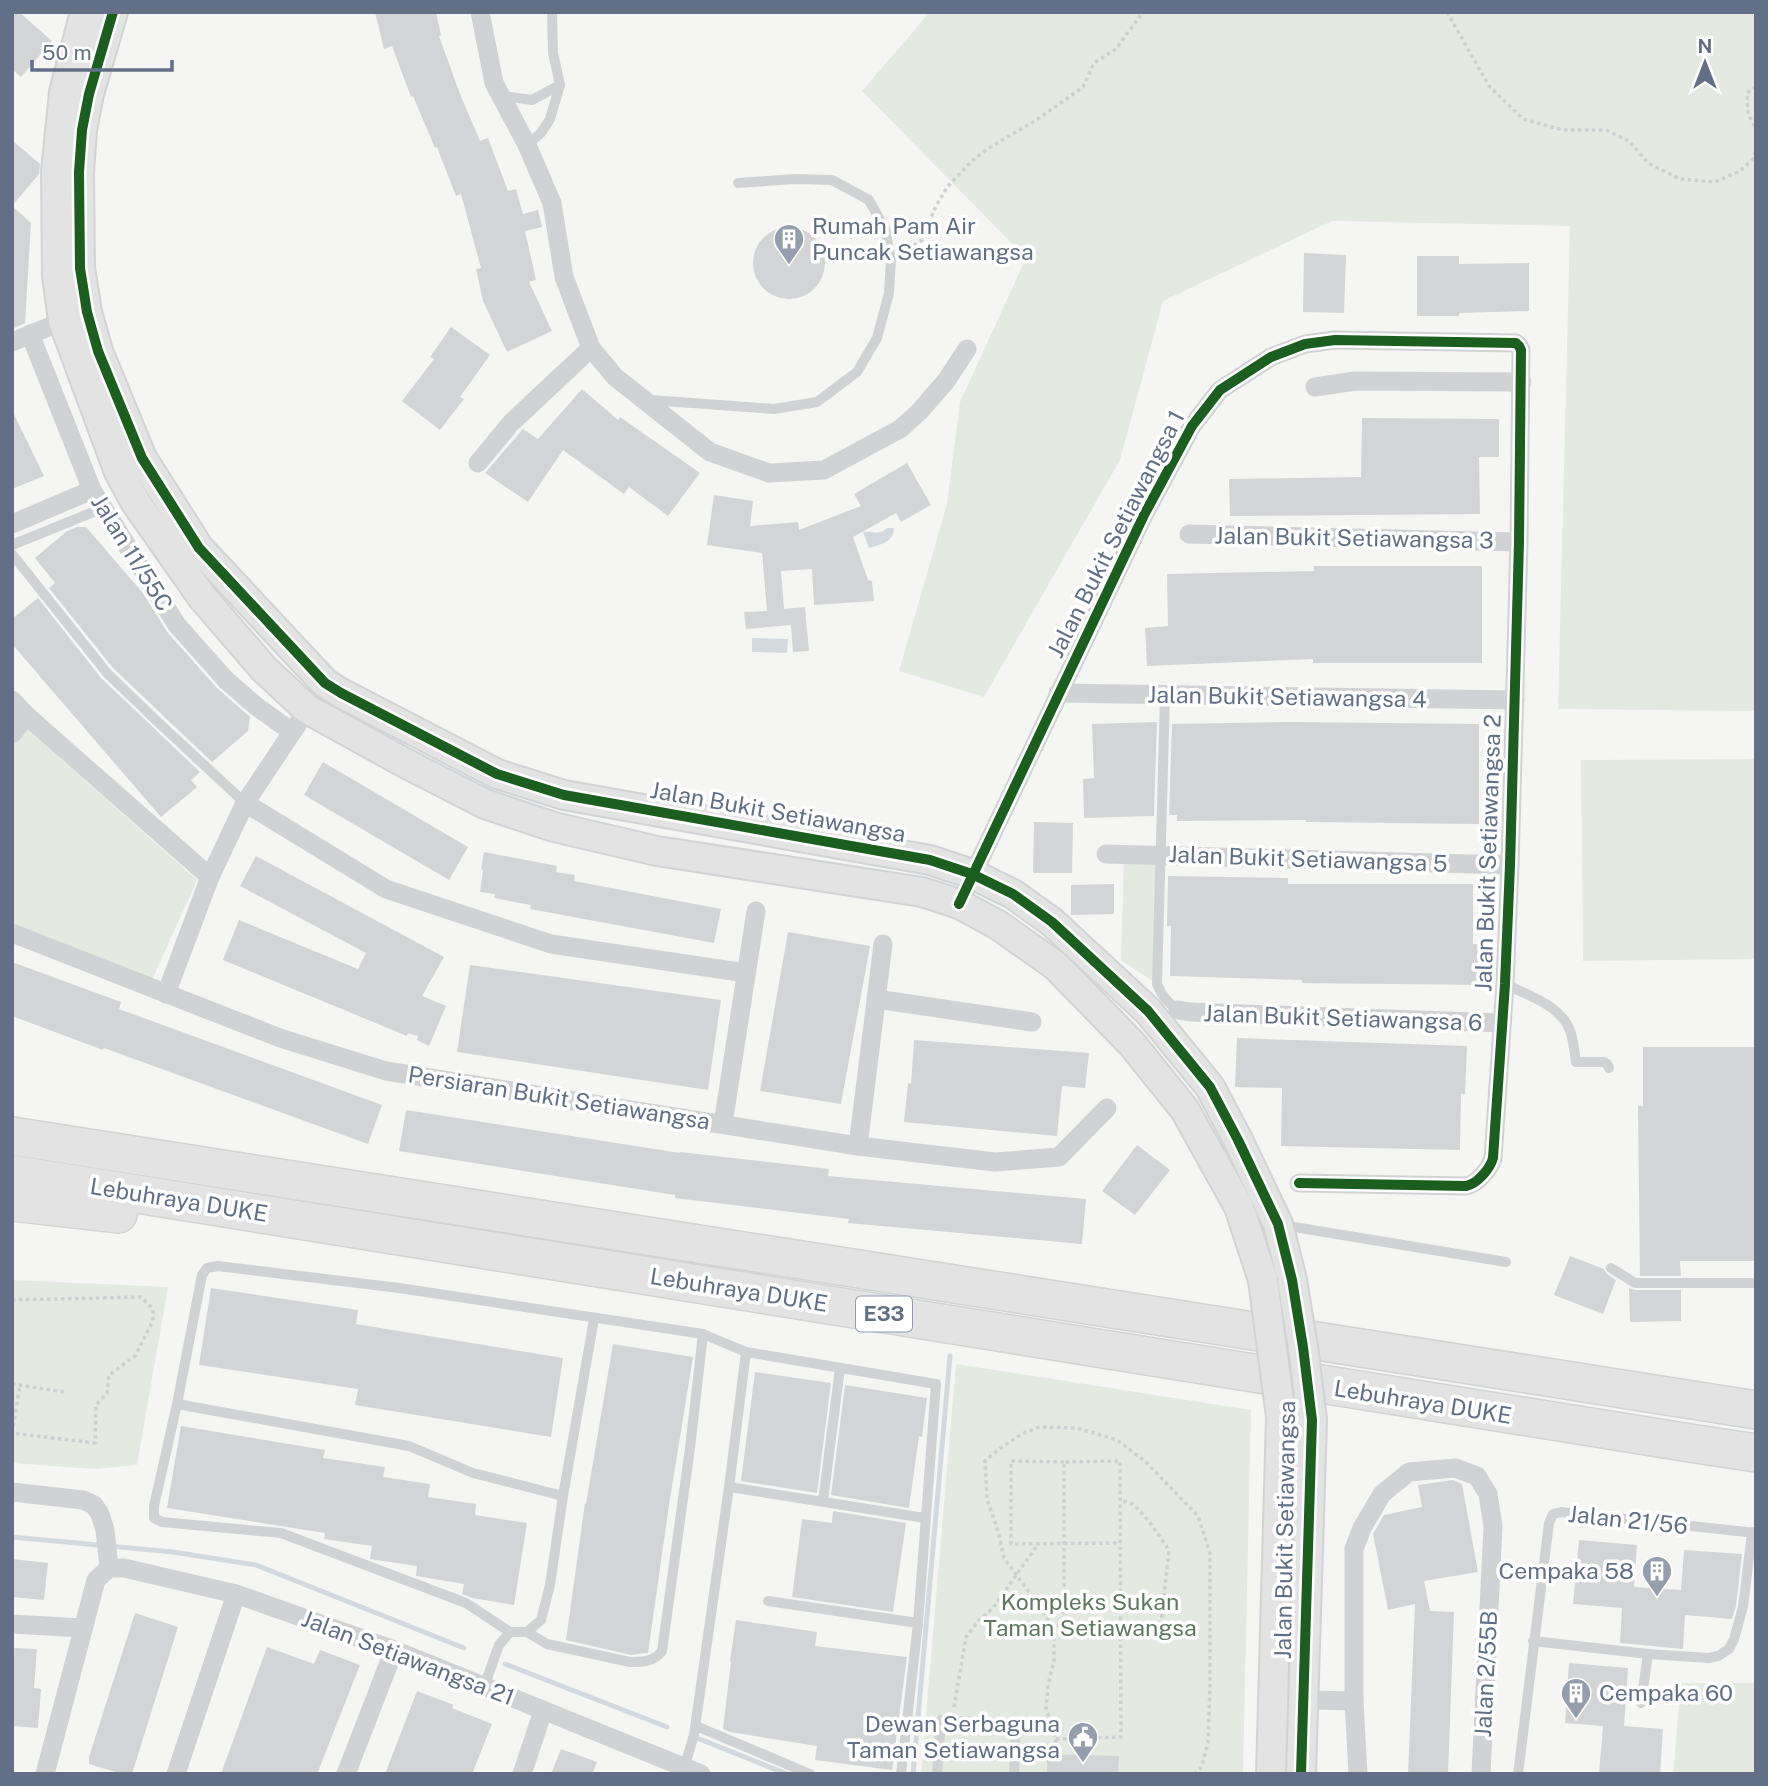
<svg xmlns="http://www.w3.org/2000/svg" width="1768" height="1786" font-family="'Public Sans',sans-serif">
  <style>
    .green { fill: #e4e9e2 }
    .water { fill: #d4d9de }
    .lines { fill: none; stroke-linecap: round; stroke-linejoin: round }
    .stream { stroke: #d4d9de; stroke-width: 5 }
    .building { fill: #d3d4d5 }
    .secondary-casing { stroke: #d1d3d5; stroke-width: 32 }
    .highway-casing { stroke: #d1d3d3; stroke-width: 40 }
    .path { stroke: #cecfcf; stroke-width: 3.5; stroke-dasharray: 3.5 3.5; stroke-linecap: butt }
    .lane { stroke: #d1d2d3; stroke-width: 10 }
    .street { stroke: #d1d2d3; stroke-width: 19 }
    .secondary { stroke: #e3e3e4; stroke-width: 28 }
    .highway { stroke: #e3e3e4; stroke-width: 37 }
    .secondary-bridge-casing { stroke: #d1d3d5; stroke-width: 32; stroke-linecap: butt }
    .secondary-bridge { stroke: #e3e3e4; stroke-width: 28 }
    .cycleway-casing { stroke: #fff; stroke-width: 15 }
    .cycleway { stroke: #1b5e20; stroke-width: 10 }
    .labels { text-anchor: middle; stroke-width: 7; stroke-linejoin: round; paint-order: stroke }
    .shield { fill: #fff; stroke: #929aab; stroke-width: 2 }
    .shield-label { font-size: 21px; font-weight: bold; fill: #636f87 }
    .poi-label { font-size: 23px; fill: #636f87; stroke: #fff; text-anchor: start }
    .street-label { font-size: 23px; fill: #636f87; stroke: #fff }
    .park-label { font-size: 23px; fill: #5e795f; stroke: #fff }
  </style>
  <rect width="100%" height="100%" fill="#f5f6f4"/>
  <!-- green -->
  <g class="green">
    <polygon points="930,12 1756,12 1756,711 1558,709 1570,226 1332,221 1163,301 1120,460 984,697 899,671 947,504 960,402 1026,258 862,91"/>
    <polygon points="26,728 197,880 152,980 12,924 12,746"/>
    <polygon points="1756,759 1756,959 1583,961 1581,760"/>
    <polygon points="1124,854 1161,855 1157,984 1121,960"/>
    <polygon points="12,1280 168,1287 137,1465 94,1469 12,1463"/>
    <polygon points="956,1364 1251,1410 1243,1774 921,1774"/>
    <polygon points="1681,1683 1756,1683 1756,1774 1673,1774"/>
  </g>
  <!-- water -->
  <g class="water">
    <path d="M887,528H894C894,542 880,545 869,548L863,532C874,531 879,536 887,528Z"/>
    <polygon points="752,638 788,639 787,653 752,652"/>
  </g>
  <g class="lines">
    <!-- stream -->
    <g class="stream">
      <polyline points="12,1537 173,1552 256,1565 464,1648"/>
      <polyline points="505,1664 667,1727"/>
      <polyline points="692,1736 787,1774"/>
      <polyline points="913,1774 950,1356"/>
    </g>
  </g>
  <!-- building -->
  <g class="building">
    <polygon points="12,12 19,12 52,41 21,77 12,69"/>
    <polygon points="375,12 436,12 441,35 439,36 460,94 480,141 488,138 508,191 516,189 523,214 538,210 542,227 525,231 536,280 529,282 552,331 507,352 483,301 476,269 481,268 461,194 456,196 437,147 435,148 413,96 411,97 392,46 384,49"/>
    <polygon points="12,140 40,164 39,174 12,206"/>
    <polygon points="12,206 31,223 25,323 12,329"/>
    <circle cx="789" cy="263" r="36"/>
    <polygon points="1304,253 1346,255 1344,313 1303,312"/>
    <polygon points="1417,256 1459,256 1459,264 1529,263 1529,311 1459,313 1459,316 1417,316"/>
    <polygon points="451,327 490,355 460,397 464,399 440,430 402,401 434,359 430,357"/>
    <polygon points="582,389 618,420 620,417 700,473 668,516 629,487 624,494 563,450 528,502 485,473 523,429 538,439"/>
    <polygon points="12,410 44,476 12,489"/>
    <polygon points="1362,418 1499,419 1499,457 1479,457 1480,514 1230,516 1229,479 1361,477"/>
    <polygon points="907,463 931,505 901,522 896,513 853,537 868,580 872,581 874,601 814,605 812,569 781,571 784,609 805,607 809,651 793,652 791,625 746,629 744,612 767,611 762,553 707,545 714,495 753,501 750,526 798,522 799,530 861,506 854,494"/>
    <polygon points="77,527 86,527 142,592 168,633 217,688 250,717 248,731 212,762 113,668 49,588 55,583 35,558 67,531"/>
    <polygon points="1314,566 1482,566 1482,663 1313,663 1313,659 1147,666 1145,628 1168,626 1167,574 1314,571"/>
    <polygon points="38,598 101,678 200,772 191,780 197,787 161,817 12,644 12,619"/>
    <polygon points="1157,722 1154,816 1084,818 1083,779 1094,778 1092,724"/>
    <polygon points="1292,722 1479,724 1479,824 1306,822 1306,820 1177,821 1177,815 1169,815 1172,724"/>
    <polygon points="323,762 468,847 449,880 304,795"/>
    <polygon points="1034,822 1073,823 1072,873 1033,873"/>
    <polygon points="484,852 557,866 556,872 575,875 574,881 721,909 714,943 530,909 531,905 494,898 495,894 480,892 483,870 481,869"/>
    <polygon points="256,856 444,957 422,996 446,1006 429,1046 417,1040 418,1036 408,1033 407,1036 223,960 239,920 358,969 366,953 240,886"/>
    <polygon points="1168,876 1288,878 1288,884 1473,884 1473,944 1483,944 1483,985 1302,983 1302,980 1170,976 1171,926 1167,926"/>
    <polygon points="1114,884 1114,914 1071,915 1071,885"/>
    <polygon points="788,932 870,946 841,1104 760,1091"/>
    <polygon points="12,962 121,1002 119,1009 382,1105 368,1144 104,1048 103,1050 12,1016"/>
    <polygon points="470,965 721,1000 708,1090 457,1052"/>
    <polygon points="1237,1038 1467,1046 1465,1094 1461,1094 1460,1150 1281,1146 1282,1088 1235,1087"/>
    <polygon points="914,1040 1089,1053 1085,1088 1062,1086 1057,1136 904,1122 908,1083 911,1084"/>
    <polygon points="1643,1047 1756,1047 1756,1261 1680,1261 1681,1276 1640,1276 1638,1106 1643,1106"/>
    <polygon points="406,1110 680,1153 680,1152 829,1169 828,1176 1086,1199 1082,1244 848,1223 849,1219 675,1198 675,1195 399,1151"/>
    <polygon points="1137,1145 1170,1170 1135,1215 1102,1191"/>
    <polygon points="1570,1256 1604,1269 1607,1274 1616,1280 1603,1314 1554,1295"/>
    <polygon points="211,1288 358,1310 356,1324 563,1358 551,1437 355,1405 358,1389 199,1365"/>
    <polygon points="1629,1288 1635,1290 1681,1290 1681,1321 1630,1322"/>
    <polygon points="613,1344 693,1357 669,1505 648,1653 638,1654 631,1655 566,1640 585,1503 586,1504"/>
    <polygon points="755,1372 831,1383 817,1493 741,1481"/>
    <polygon points="845,1385 927,1398 922,1437 919,1436 909,1508 831,1495"/>
    <polygon points="181,1426 325,1450 323,1458 385,1467 383,1477 430,1484 428,1497 476,1504 475,1515 527,1523 514,1605 472,1598 462,1594 464,1584 416,1576 417,1566 370,1559 372,1546 324,1539 325,1533 167,1508"/>
    <polygon points="1453,1480 1462,1484 1478,1572 1424,1581 1430,1611 1454,1612 1448,1774 1408,1774 1415,1604 1388,1610 1373,1534 1384,1515 1422,1507 1418,1485"/>
    <polygon points="833,1511 906,1523 893,1612 792,1597 802,1519 832,1523"/>
    <polygon points="1579,1540 1637,1545 1634,1587 1681,1590 1684,1550 1742,1554 1736,1606 1732,1619 1685,1615 1683,1649 1620,1643 1622,1608 1573,1604"/>
    <polygon points="12,1559 48,1563 44,1600 12,1597"/>
    <polygon points="135,1613 178,1627 132,1774 122,1774 89,1764 89,1757"/>
    <polygon points="736,1620 817,1632 815,1646 907,1657 892,1770 815,1760 817,1746 730,1732 723,1729 731,1661 730,1661"/>
    <polygon points="267,1647 314,1664 320,1650 360,1665 317,1774 221,1774"/>
    <polygon points="12,1648 37,1649 34,1688 41,1689 38,1728 12,1726"/>
    <polygon points="1569,1663 1628,1668 1624,1726 1663,1729 1660,1774 1599,1774 1603,1726 1565,1723"/>
    <polygon points="417,1691 454,1705 452,1708 492,1724 472,1774 385,1774"/>
    <polygon points="561,1749 597,1762 592,1774 551,1774"/>
    <polygon points="1047,1754 1119,1756 1118,1774 1047,1774"/>
  </g>
  <g class="lines">
    <!-- secondary casing -->
    <g class="secondary-casing">
      <g id="secondary">
        <polyline points="85,12 64,92 56,171 57,276 63,321 119,472 136,503 202,597 264,669 307,709 405,763 485,804 554,827 657,851 922,892 959,904 998,925 1056,966 1132,1044 1185,1110 1239,1207 1263,1280"/>
        <polyline points="113,12 89,94 82,130 79,172 80,268 87,312 98,351 142,458 199,548 325,683 341,693 497,774 564,795 930,860 972,874 1013,894 1052,922 1148,1011 1210,1087 1238,1140 1278,1224 1292,1280"/>
        <polyline points="1271,1774 1281,1417"/>
        <polyline points="1301,1774 1312,1420"/>
      </g>
    </g>
    <!-- highway casing -->
    <g class="highway-casing">
      <g id="highway">
        <polyline points="12,1136 1756,1410"/>
        <path d="M12,1174C594,1264 1174,1365 1756,1453"/>
        <polyline points="12,1202 118,1214"/>
      </g>
    </g>
    <!-- path -->
    <g class="path">
      <polyline points="1447,12 1489,86 1523,119 1563,130 1606,130 1629,141 1648,163 1680,179 1715,182 1740,171 1754,158 1756,144"/>
      <polyline points="1756,87 1747,93 1748,114 1756,128"/>
      <polyline points="902,253 922,240 935,208 947,187 971,162 987,149 1035,121 1083,87 1094,63 1116,49 1143,12"/>
      <polyline points="12,1300 141,1297 153,1309 153,1321 135,1356 109,1375 107,1393 96,1405 95,1443 12,1433 12,1434"/>
      <polyline points="12,1384 65,1392"/>
      <polyline points="12,1433 20,1385"/>
      <polyline points="1064,1462 1011,1461 1011,1544 1121,1543"/>
      <polyline points="1050,1625 1157,1628 1161,1623 1169,1550 1148,1520 1133,1504 1120,1500"/>
      <polyline points="954,1707 966,1637 979,1620 993,1608 1039,1543"/>
      <polyline points="1056,1739 1121,1737 1120,1461 1064,1462 1064,1625"/>
      <polyline points="1054,1750 1056,1739 1046,1709 1048,1685 1054,1661 1054,1631 1043,1611 1004,1558 998,1531 987,1499 985,1461 999,1449 1022,1434 1039,1427 1077,1428 1117,1440 1146,1462 1198,1516 1210,1553 1210,1686 1208,1743 1201,1768 1194,1774"/>
    </g>
    <!-- lane -->
    <g class="lane">
      <polyline points="502,96 532,100 560,85"/>
      <polyline points="527,145 541,133 550,119 560,85 553,53 552,12"/>
      <polyline points="651,400 774,409 817,402 857,372 877,338 889,293 891,259 885,229 869,200 832,180 796,179 738,183"/>
      <polyline points="12,545 103,508"/>
      <polyline points="12,554 107,673 161,725 245,803"/>
      <path d="M1165,695L1157,984C1162,996 1167,1002 1178,1010"/>
      <path d="M1505,984C1527,995 1559,1005 1569,1028C1574,1039 1574,1051 1576,1062H1604L1607,1064L1609,1068"/>
      <polyline points="1282,1225 1506,1262"/>
      <polyline points="1611,1268 1635,1283 1756,1283"/>
      <polyline points="177,1404 409,1446 473,1473 563,1496"/>
      <polyline points="729,1487 925,1518"/>
      <polyline points="823,1501 840,1368"/>
      <polyline points="768,1601 918,1623"/>
      <polyline points="510,1632 527,1632 541,1620 550,1585 563,1496 594,1319"/>
      <path d="M527,1632L547,1644L630,1662C642,1662 654,1662 662,1651L690,1448L703,1334"/>
      <polyline points="1533,1641 1648,1654 1641,1703"/>
      <polyline points="1648,1654 1709,1658 1718,1656 1729,1649 1734,1639 1743,1607 1752,1532"/>
      <polyline points="484,1687 499,1645 510,1632 466,1603 281,1533 162,1522 154,1518 154,1506 177,1404 202,1275 207,1268 218,1266 399,1288 703,1334 746,1352 936,1384 918,1623 901,1774"/>
      <polyline points="696,1726 810,1774"/>
      <polyline points="684,1768 694,1735 729,1487 746,1352"/>
      <polyline points="937,1774 941,1720 1016,1724 1014,1774"/>
      <polyline points="1518,1774 1549,1523 1553,1514 1561,1512 1756,1533"/>
    </g>
    <!-- street -->
    <g class="street">
      <polyline points="480,12 494,83 527,145 552,203 564,277 591,348 615,377 710,452 769,473 824,470 900,429 919,412 946,381 967,349"/>
      <polyline points="30,334 92,490 177,625 226,680 256,706 292,732"/>
      <polyline points="12,342 73,317"/>
      <polyline points="1315,387 1355,381 1522,382"/>
      <polyline points="478,463 511,423 591,348"/>
      <polyline points="12,524 92,490"/>
      <polyline points="1189,534 1519,542"/>
      <polyline points="1058,693 1515,700"/>
      <polyline points="12,700 27,716 210,877"/>
      <polyline points="12,734 27,716"/>
      <polyline points="245,803 386,889 551,944 746,973"/>
      <polyline points="1106,854 1510,865"/>
      <path d="M959,904L1144,515L1192,426L1220,390L1271,357L1305,344L1335,340L1516,343L1519,346L1521,350L1519,542L1510,865L1505,984L1493,1158C1490,1169 1477,1184 1466,1186L1299,1183"/>
      <polyline points="12,933 280,1038 386,1071 858,1146 995,1162 1059,1157 1107,1108"/>
      <polyline points="166,994 210,877 245,803 325,683"/>
      <polyline points="876,999 1032,1022"/>
      <polyline points="1178,1010 1190,1012 1502,1023"/>
      <polyline points="723,1124 756,911"/>
      <polyline points="858,1146 883,944"/>
      <polyline points="12,1492 83,1500 94,1505 100,1514 105,1530 109,1568"/>
      <polyline points="12,1624 82,1628"/>
      <polyline points="1274,1699 1354,1701"/>
      <polyline points="45,1774 96,1580 109,1568 124,1568 236,1594 394,1650 701,1774"/>
      <polyline points="176,1774 236,1594"/>
      <polyline points="346,1774 394,1650"/>
      <polyline points="522,1774 543,1711"/>
      <polyline points="1358,1774 1354,1701 1354,1549 1362,1528 1382,1494 1409,1472 1455,1468 1477,1476 1488,1494 1493,1526 1481,1774"/>
    </g>
    <!-- secondary -->
    <use href="#secondary" class="secondary"/>
    <!-- highway -->
    <use href="#highway" class="highway"/>
    <!-- secondary-bridge casing -->
    <g class="secondary-bridge-casing">
      <g id="secondary-bridge">
        <polyline points="1263,1280 1281,1417"/>
        <polyline points="1292,1280 1303,1347 1312,1420"/>
      </g>
    </g>
    <!-- secondary-bridge -->
    <use href="#secondary-bridge" class="secondary-bridge"/>
    <!-- cycleway casing -->
    <g class="cycleway-casing">
      <g id="cycleway">
        <polyline points="113,12 89,94 82,130 79,172 80,268 87,312 98,351 142,458 199,548 325,683 341,693 497,774 564,795 930,860 972,874 1013,894 1052,922 1148,1011 1210,1087 1238,1140 1278,1224 1292,1280 1303,1347 1312,1420 1301,1774"/>
        <path d="M959,904L1144,515L1192,426L1220,390L1271,357L1305,344L1335,340L1516,343L1519,346L1521,350L1519,542L1510,865L1505,984L1493,1158C1490,1169 1477,1184 1466,1186L1299,1183"/>
      </g>
    </g>
    <!-- cycleway -->
    <use href="#cycleway" class="cycleway"/>
  </g>
  <!-- icons -->
  <defs>
    <g id="building-pin" transform="scale(1.575)"><path d="M0 17L-7.5 6A9.5 9.5 0 1 1 7.5 6Z" fill="#969ead" stroke="#fff"/><path d="M-4-6H4V6H1V3H-1V6H-4ZM-2.5-4.3h1.7v1.8h-1.7ZM.8-4.3h1.7v1.8H.8ZM-2.5-1h1.7V.8h-1.7ZM.8-1h1.7V.8H.8Z" fill="#fff"/></g>
    <g id="civic-pin" transform="scale(1.575)"><path d="M0 17L-7.5 6A9.5 9.5 0 1 1 7.5 6Z" fill="#969ead" stroke="#fff"/><path d="M-.6-6.5H3V-4.5H.6V-3L4-1V1h2V6H-6V1h2V-1L-.6-3ZM-1.2 2.5V6h2.4V2.5Z" fill="#fff"/></g>
  </defs>
  <g fill-rule="evenodd">
    <use href="#building-pin" x="789" y="239"/>
    <use href="#building-pin" x="1657" y="1571"/>
    <use href="#building-pin" x="1576" y="1693"/>
    <use href="#civic-pin" x="1083" y="1737"/>
  </g>
  <g class="labels">
    <!-- shield labels -->
    <rect class="shield" x="856" y="1296.5" width="56" height="35" rx="5"/>
    <g class="shield-label">
      <text x="884" y="1321">E33</text>
    </g>
    <!-- poi labels -->
    <g class="poi-label">
      <text x="812" y="234">Rumah Pam Air<tspan x="812" dy="26">Puncak Setiawangsa</tspan></text>
      <text x="1634" y="1579" text-anchor="end">Cempaka 58</text>
      <text x="1599" y="1701">Cempaka 60</text>
      <text x="1060" y="1732" text-anchor="end">Dewan Serbaguna<tspan x="1060" dy="26">Taman Setiawangsa</tspan></text>
    </g>
    <!-- street labels -->
    <g class="street-label">
      <text transform="translate(1116 534) rotate(-63)" y="8">Jalan Bukit Setiawangsa 1</text>
      <text transform="translate(1354 538) rotate(1)" y="8">Jalan Bukit Setiawangsa 3</text>
      <text transform="translate(132 553) rotate(58)" y="8">Jalan 11/55C</text>
      <text transform="translate(1287 697) rotate(1)" y="8">Jalan Bukit Setiawangsa 4</text>
      <text transform="translate(778 812) rotate(10)" y="8">Jalan Bukit Setiawangsa</text>
      <text transform="translate(1488 853) rotate(-88)" y="8">Jalan Bukit Setiawangsa 2</text>
      <text transform="translate(1308 859) rotate(2)" y="8">Jalan Bukit Setiawangsa 5</text>
      <text transform="translate(1343 1018) rotate(2)" y="8">Jalan Bukit Setiawangsa 6</text>
      <text transform="translate(559 1098) rotate(9)" y="8">Persiaran Bukit Setiawangsa</text>
      <text transform="translate(179 1200) rotate(9)" y="8">Lebuhraya DUKE</text>
      <text transform="translate(739 1290) rotate(9)" y="8">Lebuhraya DUKE</text>
      <text transform="translate(1423 1402) rotate(9)" y="8">Lebuhraya DUKE</text>
      <text transform="translate(1628 1520) rotate(6)" y="8">Jalan 21/56</text>
      <text transform="translate(1285 1530) rotate(-89)" y="8">Jalan Bukit Setiawangsa</text>
      <text transform="translate(408 1658) rotate(21)" y="8">Jalan Setiawangsa 21</text>
      <text transform="translate(1486 1674) rotate(-87)" y="8">Jalan 2/55B</text>
    </g>
    <!-- park labels -->
    <g class="park-label">
      <text x="1090" y="1610">Kompleks Sukan<tspan x="1090" dy="26">Taman Setiawangsa</tspan></text>
    </g>
  </g>
  <!-- border -->
  <rect width="1768" height="1786" fill="none" stroke="#636f87" stroke-width="28"/>
  <!-- north arrow -->
  <g transform="translate(1705 63)" stroke="#ffffff" stroke-width="5" paint-order="stroke">
  <path d="M0-5L12 26L0 18L-12 26Z" fill="#636f87"/>
  <text y="-10" font-size="19" font-weight="bold" text-anchor="middle" fill="#636f87">N</text>
  </g>
  <!-- scale -->
  <path d="M32 60v10h140v-10" fill="none" stroke="#636f87" stroke-width="3.5"/>
  <text x="42" y="60" font-size="21" fill="#636f87" stroke="#ffffff" stroke-width="5" paint-order="stroke">50 m</text>
</svg>
